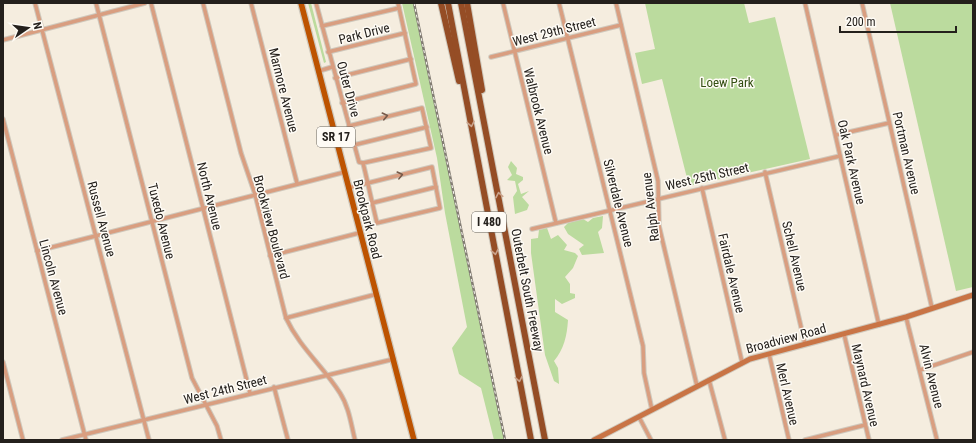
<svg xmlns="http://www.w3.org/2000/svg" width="976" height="443" font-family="'Roboto Condensed',sans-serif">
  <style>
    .green { fill: #bbdb9e }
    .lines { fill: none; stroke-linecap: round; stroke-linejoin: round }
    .minor-casing { stroke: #cfc8bc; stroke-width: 5.5 }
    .secondary-casing { stroke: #cfc8bc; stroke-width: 7 }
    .primary-casing { stroke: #cfc8bc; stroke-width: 8 }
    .motorway-casing { stroke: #cfc8bc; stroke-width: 8 }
    .minor { stroke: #d99e80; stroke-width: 3.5 }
    .secondary { stroke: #c97445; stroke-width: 5 }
    .primary { stroke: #bd5300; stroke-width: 5.5 }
    .motorway { stroke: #954d25; stroke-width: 6 }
    .rail-casing { stroke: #817b72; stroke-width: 2.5 }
    .rail { stroke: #fefbf5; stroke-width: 1; stroke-dasharray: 3; stroke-linecap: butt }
    .oneway { stroke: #755949 }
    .oneway2 { stroke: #caa48d }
    .labels { text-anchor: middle; stroke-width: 3; stroke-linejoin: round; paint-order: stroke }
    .shield { fill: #fefbf5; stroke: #65625d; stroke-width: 1 }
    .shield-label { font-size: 12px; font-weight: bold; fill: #24201c }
    .street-label { font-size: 13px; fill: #24201c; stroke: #fefbf5 }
    .park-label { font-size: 13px; fill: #344f13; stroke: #fefbf5 }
  </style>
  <rect width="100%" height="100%" fill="#f5eddf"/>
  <!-- green -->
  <g class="green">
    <polygon points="308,3 311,3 326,62 324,63"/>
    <polygon points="402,3 414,3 505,440 494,440 481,388 459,374 452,348 467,327 445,213 437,158"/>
    <polygon points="645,3 744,3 749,23 775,17 810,159 689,186 662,79 642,84 635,53 655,49"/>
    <polygon points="890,3 973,3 973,287 956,291"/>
    <polygon points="511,161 517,168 516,174 523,177 523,180 518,184 521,194 529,191 522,197 529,205 527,210 515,214 513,197 517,191 515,181 507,180 512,175 508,167"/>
    <polygon points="603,216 602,228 598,232 604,253 582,255 579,249 584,245 568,234 564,227 568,223 583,219 588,222 593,218"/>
    <path d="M547,228L551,239L558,235L567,245L564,250L575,253L578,256L573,268L565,277L570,284V293L575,294V298L562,304L555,299V312L568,320C567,336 564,349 554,361L558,368L559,384L554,381L545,355L531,253V239L538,238L539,230Z"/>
  </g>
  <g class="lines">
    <!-- minor casing -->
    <g class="minor-casing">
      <g id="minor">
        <polyline points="35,3 149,440"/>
        <polyline points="96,3 192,378 217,426 221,440"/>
        <polyline points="151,3 250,393"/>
        <path d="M203,3L241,153L255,194L286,318C300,348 323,366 340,393C349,407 351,424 355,440"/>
        <polyline points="251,3 297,183"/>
        <path d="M316,3L359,162L363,163C368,183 372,203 377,223L440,208L432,167L348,188"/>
        <polyline points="503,3 556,223"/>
        <polyline points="559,3 643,346 644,373 652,410"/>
        <polyline points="616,3 658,181 659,226 697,386"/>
        <polyline points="805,3 879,325"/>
        <polyline points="862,3 932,308"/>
        <polyline points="322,26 399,8"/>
        <polyline points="3,40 145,3"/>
        <polyline points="328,52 405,33"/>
        <polyline points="491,57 621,25"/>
        <polyline points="319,71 332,67"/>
        <polyline points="335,78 411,59"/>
        <polyline points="342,103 416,84 398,3"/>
        <polyline points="3,119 86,440"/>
        <polyline points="349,126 422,108 431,148 363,163"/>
        <polyline points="836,135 889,123"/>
        <polyline points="354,145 427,127"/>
        <polyline points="765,172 805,344"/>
        <polyline points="702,188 742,362"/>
        <polyline points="372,203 436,187"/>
        <polyline points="532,229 840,156"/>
        <polyline points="37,251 345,172"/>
        <polyline points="270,256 359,233"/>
        <polyline points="906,317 937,440"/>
        <polyline points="286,318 377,294"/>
        <polyline points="844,334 869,440"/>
        <polyline points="769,354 789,440"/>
        <polyline points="3,362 23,440"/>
        <polyline points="920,370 973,352"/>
        <polyline points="709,380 725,440"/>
        <polyline points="274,387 288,440"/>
        <polyline points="639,417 651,440"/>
        <polyline points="62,440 394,359"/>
        <polyline points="805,440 865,425"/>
      </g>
    </g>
    <!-- secondary casing -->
    <g class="secondary-casing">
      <polyline id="secondary" points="594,440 750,359 906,317 973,295"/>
    </g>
    <!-- primary casing -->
    <g class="primary-casing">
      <polyline id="primary" points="301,3 414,440"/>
    </g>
    <!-- motorway casing -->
    <g class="motorway-casing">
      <g id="motorway">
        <polyline points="441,3 459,81"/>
        <polyline points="448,3 531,440"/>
        <polyline points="461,3 545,440"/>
        <polyline points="467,3 482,90"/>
      </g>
    </g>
    <!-- minor -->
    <use href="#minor" class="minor"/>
    <!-- secondary -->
    <use href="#secondary" class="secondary"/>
    <!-- primary -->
    <use href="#primary" class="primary"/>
    <!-- motorway -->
    <use href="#motorway" class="motorway"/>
    <!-- rail casing -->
    <g class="rail-casing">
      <polyline id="rail" points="414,3 505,440"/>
    </g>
    <!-- rail -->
    <use href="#rail" class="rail"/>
  </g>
  <!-- one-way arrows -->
  <defs><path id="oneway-chevron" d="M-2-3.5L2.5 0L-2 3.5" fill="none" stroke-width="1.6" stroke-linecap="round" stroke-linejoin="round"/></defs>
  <g class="oneway">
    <use href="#oneway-chevron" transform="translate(385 116) rotate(-13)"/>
    <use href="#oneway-chevron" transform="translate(400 175) rotate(-14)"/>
  </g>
  <g class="oneway2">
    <use href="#oneway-chevron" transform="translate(471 124) rotate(79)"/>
    <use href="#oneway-chevron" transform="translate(499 195) rotate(-101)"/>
    <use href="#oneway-chevron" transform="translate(495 252) rotate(79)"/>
    <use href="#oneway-chevron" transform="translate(519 379) rotate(79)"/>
  </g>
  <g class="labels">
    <!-- shield labels -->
    <g class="shield">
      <rect x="317" y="127" width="38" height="20" rx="3"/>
      <rect x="472" y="212" width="34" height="20" rx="3"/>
    </g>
    <g class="shield-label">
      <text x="336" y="141">SR 17</text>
      <text x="489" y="226">I 480</text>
    </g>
    <!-- street labels -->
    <g class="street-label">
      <text transform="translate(554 31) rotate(-14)" y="5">West 29th Street</text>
      <text transform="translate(364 33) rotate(-14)" y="5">Park Drive</text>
      <text transform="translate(349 89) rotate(75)" y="5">Outer Drive</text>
      <text transform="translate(284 90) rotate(76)" y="5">Marmore Avenue</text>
      <text transform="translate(539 111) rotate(76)" y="5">Walbrook Avenue</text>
      <text transform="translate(907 153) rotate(77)" y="5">Portman Avenue</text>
      <text transform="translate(852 162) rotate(77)" y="5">Oak Park Avenue</text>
      <text transform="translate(707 176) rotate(-13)" y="5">West 25th Street</text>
      <text transform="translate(210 196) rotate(76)" y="5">North Avenue</text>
      <text transform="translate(619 203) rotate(76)" y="5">Silverdale Avenue</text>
      <text transform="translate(650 207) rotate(-97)" y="5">Ralph Avenue</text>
      <text transform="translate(102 219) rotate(75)" y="5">Russell Avenue</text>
      <text transform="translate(368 219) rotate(76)" y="5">Brookpark Road</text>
      <text transform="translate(162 221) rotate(76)" y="5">Tuxedo Avenue</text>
      <text transform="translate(272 227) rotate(75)" y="5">Brookview Boulevard</text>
      <text transform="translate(795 256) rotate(77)" y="5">Schell Avenue</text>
      <text transform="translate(732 273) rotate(77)" y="5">Fairdale Avenue</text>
      <text transform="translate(54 277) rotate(75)" y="5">Lincoln Avenue</text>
      <text transform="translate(528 290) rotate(79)" y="5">Outerbelt South Freeway</text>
      <text transform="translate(786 338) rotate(-15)" y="5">Broadview Road</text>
      <text transform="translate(932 376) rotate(76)" y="5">Alvin Avenue</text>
      <text transform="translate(866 385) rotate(77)" y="5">Maynard Avenue</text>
      <text transform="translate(225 389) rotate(-14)" y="5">West 24th Street</text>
      <text transform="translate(788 394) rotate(77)" y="5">Merl Avenue</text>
    </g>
    <!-- park labels -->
    <g class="park-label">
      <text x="727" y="87">Loew Park</text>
    </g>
  </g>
  <!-- border -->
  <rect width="976" height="443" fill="none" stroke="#24201c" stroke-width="8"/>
  <!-- north arrow -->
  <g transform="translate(28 28) rotate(77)" stroke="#fefbf5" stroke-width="3" paint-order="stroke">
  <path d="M0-3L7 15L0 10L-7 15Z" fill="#24201c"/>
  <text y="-6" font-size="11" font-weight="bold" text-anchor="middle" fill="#24201c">N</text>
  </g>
  <!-- scale -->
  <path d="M840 26v6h116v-6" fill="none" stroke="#24201c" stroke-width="2"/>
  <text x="846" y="26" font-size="12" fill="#24201c" stroke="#fefbf5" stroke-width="3" paint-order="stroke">200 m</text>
</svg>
